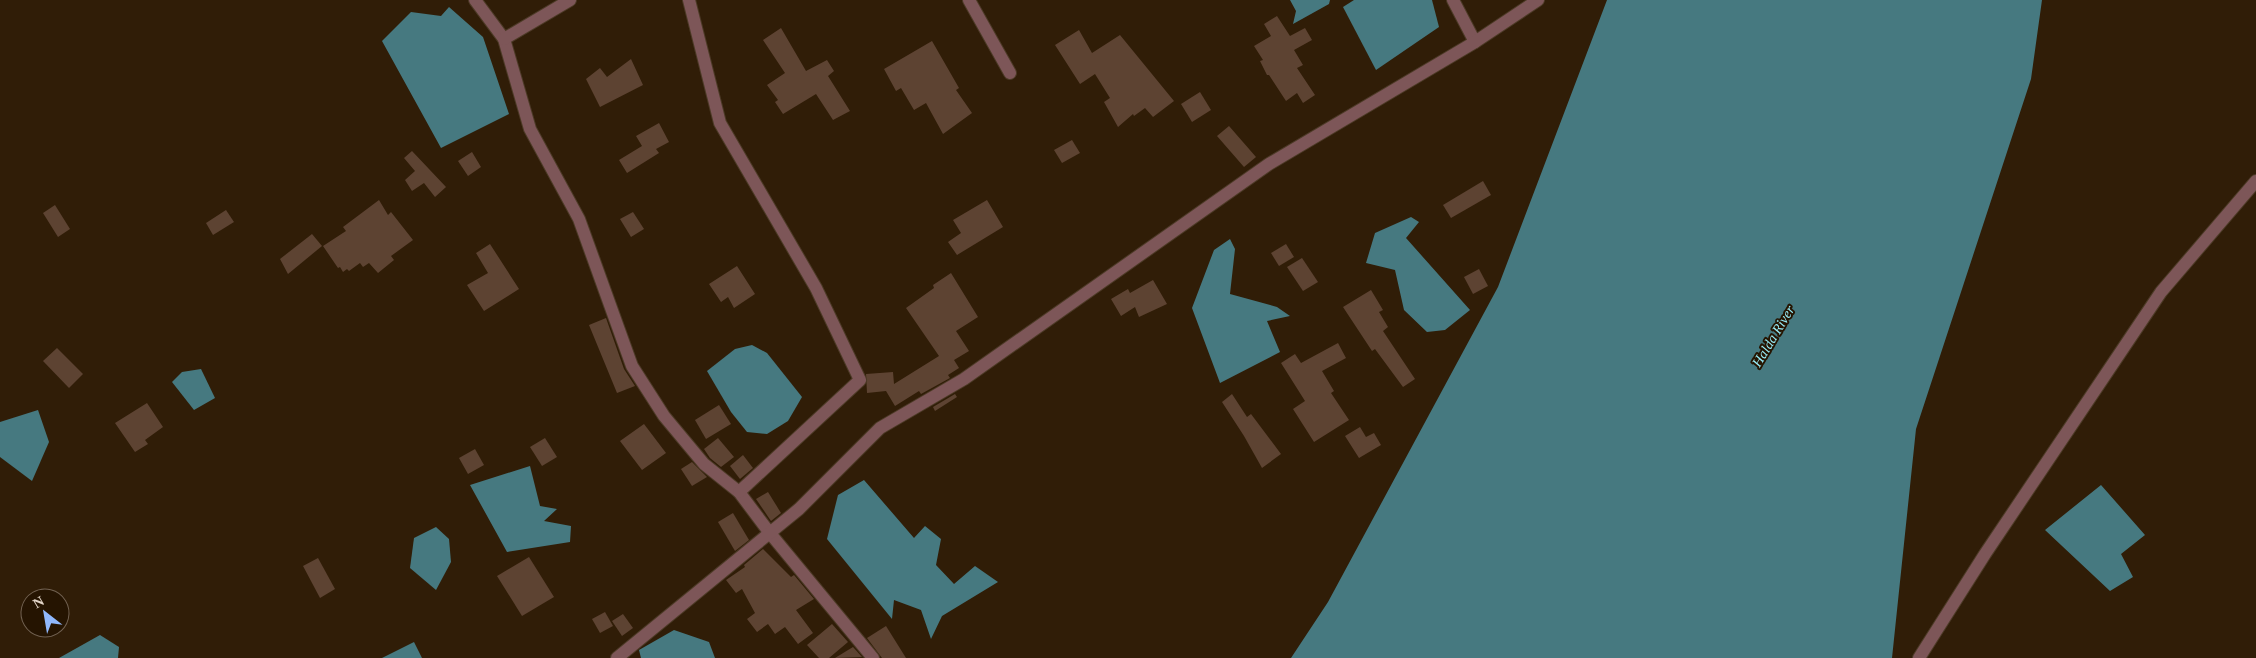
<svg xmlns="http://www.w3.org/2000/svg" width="2256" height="658" font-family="'Times New Roman',serif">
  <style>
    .water { fill: #467980 }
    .building { fill: #5d4332 }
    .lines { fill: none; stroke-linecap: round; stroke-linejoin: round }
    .street-casing { stroke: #4c3a26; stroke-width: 14 }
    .street { stroke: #7d5658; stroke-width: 12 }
    .labels { text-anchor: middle; stroke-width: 4; stroke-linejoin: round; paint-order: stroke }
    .water-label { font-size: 14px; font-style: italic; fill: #99f1fd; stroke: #251401 }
  </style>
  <rect width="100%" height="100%" fill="#301d07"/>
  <!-- water -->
  <g class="water">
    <polygon points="1290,0 1330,0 1329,4 1293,24 1296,11"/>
    <polygon points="1354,0 1432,0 1439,27 1376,70 1343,7"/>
    <polygon points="1607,0 2042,0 2031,79 1916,429 1892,658 1291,658 1328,602 1498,287"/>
    <polygon points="449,7 483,37 509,114 441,148 382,41 411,12 441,16"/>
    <polygon points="1411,217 1419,222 1406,238 1470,310 1445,330 1427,332 1404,310 1395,270 1366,263 1375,233"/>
    <polygon points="1230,239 1235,249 1230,294 1277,307 1290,316 1267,321 1280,352 1220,383 1192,308 1214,250"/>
    <polygon points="752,345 767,353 802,397 788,421 767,434 747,432 731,412 707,371 735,349"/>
    <polygon points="201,369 215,398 194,410 172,382 182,372"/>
    <polygon points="38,410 49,442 32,481 0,457 0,422"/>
    <polygon points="530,466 540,506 557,509 544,521 571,526 570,542 507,552 470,485"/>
    <polygon points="864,480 914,538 925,526 941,539 936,565 954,584 975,566 998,582 942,616 931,639 921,610 894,600 892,619 827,539 838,495"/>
    <polygon points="2101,485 2145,535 2121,554 2133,577 2110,591 2045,530"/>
    <polygon points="436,527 449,539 451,562 436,590 410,568 414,538"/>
    <polygon points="674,630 709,642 715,658 641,658 639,650"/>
    <polygon points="100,635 119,647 118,658 59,658"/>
    <polygon points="414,642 422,658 382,658"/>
  </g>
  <!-- building -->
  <g class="building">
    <polygon points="1277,16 1290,36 1305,28 1312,40 1294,50 1303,65 1297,68 1315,95 1303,103 1297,93 1286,101 1269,75 1267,75 1260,61 1263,60 1254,46 1271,36 1264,24"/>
    <polygon points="781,28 806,71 827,60 834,71 828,76 850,111 833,120 816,94 783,114 775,102 778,100 767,85 785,73 763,40"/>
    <polygon points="1079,30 1092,53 1120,35 1174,101 1153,117 1145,108 1134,116 1133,114 1118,127 1104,102 1110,98 1095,74 1080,84 1055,45"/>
    <polygon points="932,41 959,88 956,90 972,113 943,134 926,103 914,110 901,88 896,91 884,69"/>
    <polygon points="631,59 643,85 600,107 586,79 600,68 607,77"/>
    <polygon points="1200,92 1211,110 1192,122 1181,104"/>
    <polygon points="659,123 669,142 656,149 659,153 627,173 619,160 642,146 636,136"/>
    <polygon points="1229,126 1256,157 1244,167 1217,136"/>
    <polygon points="1072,140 1080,153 1062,163 1054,150"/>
    <polygon points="412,151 446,187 435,197 424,183 412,191 405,180 415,171 404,158"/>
    <polygon points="472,152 481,167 468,176 458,161"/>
    <polygon points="1483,181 1491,195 1451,218 1443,205"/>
    <polygon points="379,200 388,215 391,212 413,240 391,256 394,260 378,273 369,263 363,267 360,263 349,271 347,269 343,272 340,267 338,268 323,246 346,231 343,227"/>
    <polygon points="987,200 1003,227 957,255 948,242 961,233 953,220"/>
    <polygon points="55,205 70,229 58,237 43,213"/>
    <polygon points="226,210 234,222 213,235 206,223"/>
    <polygon points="633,212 644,229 631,237 620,219"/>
    <polygon points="312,234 322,246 288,274 280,259"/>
    <polygon points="490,244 519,289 484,311 467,285 488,273 476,253"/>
    <polygon points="1286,244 1294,257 1279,266 1271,253"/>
    <polygon points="1302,258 1318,282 1303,291 1287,267"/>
    <polygon points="737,266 755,294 734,308 728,297 721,302 709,284"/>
    <polygon points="1479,269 1488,286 1473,294 1464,277"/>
    <polygon points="951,273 978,317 956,331 969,351 954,360 959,368 948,375 950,378 921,394 919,391 895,406 886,391 867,393 866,374 893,372 894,384 939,356 906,308 934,288 933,285"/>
    <polygon points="1153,280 1167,304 1139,317 1135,307 1121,316 1111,299 1128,289 1130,293"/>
    <polygon points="1371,290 1383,310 1379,312 1388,327 1383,331 1415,379 1403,387 1375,349 1372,351 1343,307"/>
    <polygon points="606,318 624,369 635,386 617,393 589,325"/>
    <polygon points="1338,343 1346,358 1322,371 1334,391 1331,393 1349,420 1314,442 1293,409 1305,401 1281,363 1295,354 1301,363"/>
    <polygon points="57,348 83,374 69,388 43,361"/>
    <polygon points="955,394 957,397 935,411 933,407"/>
    <polygon points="1232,394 1247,417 1251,414 1281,454 1262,468 1244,436 1222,402"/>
    <polygon points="147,403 163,427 145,440 148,444 135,452 115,423"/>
    <polygon points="719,405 731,424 706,439 695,420"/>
    <polygon points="644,424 666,453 642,470 620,441"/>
    <polygon points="1360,427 1366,437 1374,433 1381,445 1359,458 1345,436"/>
    <polygon points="545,438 557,457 542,466 530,447"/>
    <polygon points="718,438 734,457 721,467 710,458 704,449"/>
    <polygon points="475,449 484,465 468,474 459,458"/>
    <polygon points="743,455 753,468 740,479 730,466"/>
    <polygon points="692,462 707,477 692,486 681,469"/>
    <polygon points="768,492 781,513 771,521 756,499"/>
    <polygon points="733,513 749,540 735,551 718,522"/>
    <polygon points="763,549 791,577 794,575 814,599 796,610 813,633 798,644 785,627 775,634 768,624 757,632 747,619 755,613 742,589 736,593 726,580 745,567 744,565"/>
    <polygon points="529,557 554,597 522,616 497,576"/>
    <polygon points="318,558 335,589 320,598 303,566"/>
    <polygon points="605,612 613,626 600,633 592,619"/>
    <polygon points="623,614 633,628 622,636 612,621"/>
    <polygon points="832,624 848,642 829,658 819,658 807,645"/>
    <polygon points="886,626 906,658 882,658 867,638"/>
    <polygon points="853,647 862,657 835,658"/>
  </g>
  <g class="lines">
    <!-- street casing -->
    <g class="street-casing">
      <g id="street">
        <polyline points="475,0 504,39 530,129 579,219 632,366 664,416 704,464 739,492 769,532 873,658"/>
        <polyline points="689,0 720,123 816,288 860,380 739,492"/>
        <polyline points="969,0 1010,73"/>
        <polyline points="1453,0 1475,42"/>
        <polyline points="504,39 570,0"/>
        <polyline points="617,658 799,509 880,428 964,379 1269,164 1475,42 1538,0"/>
        <polyline points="1919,658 1985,554 2161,292 2256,181"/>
      </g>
    </g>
    <!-- street -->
    <use href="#street" class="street"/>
  </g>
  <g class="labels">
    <!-- water labels -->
    <g class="water-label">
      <text transform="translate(1773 336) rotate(-59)" y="5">Halda River</text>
    </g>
  </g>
  <!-- north arrow -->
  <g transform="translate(45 613) rotate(329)"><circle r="24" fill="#251401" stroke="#716151"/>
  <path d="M0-4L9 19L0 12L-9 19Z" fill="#90b8fd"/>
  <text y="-8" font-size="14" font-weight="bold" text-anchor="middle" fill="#e2d5c8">N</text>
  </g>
</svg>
